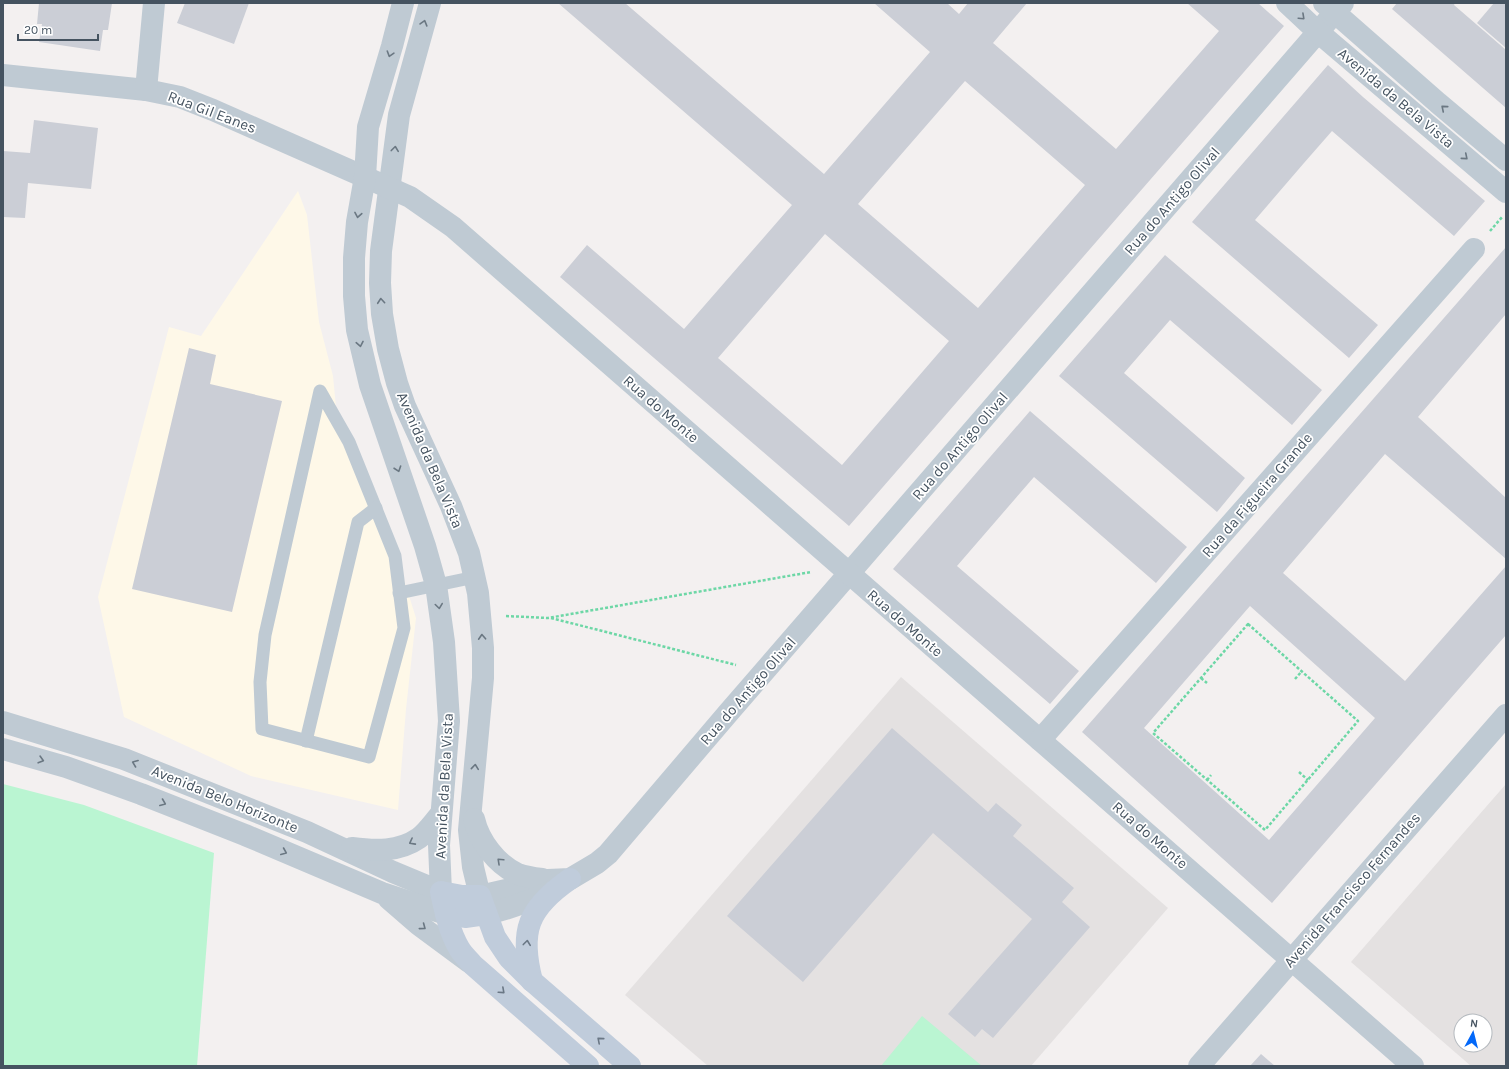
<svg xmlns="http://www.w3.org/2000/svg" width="1509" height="1069" font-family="Karla,sans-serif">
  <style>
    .commercial { fill: #fef8e8 }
    .education { fill: #e4e1e1; fill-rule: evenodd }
    .green { fill: #baf5d2 }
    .building { fill: #cbced6; fill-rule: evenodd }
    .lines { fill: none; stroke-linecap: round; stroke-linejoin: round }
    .path { stroke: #6dd7a6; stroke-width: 2.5; stroke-dasharray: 3 2; stroke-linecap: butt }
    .lane { stroke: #bfcad3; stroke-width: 13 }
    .street { stroke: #bfcad3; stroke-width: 22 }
    .secondary { stroke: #c0ccdb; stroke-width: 22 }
    .oneway { stroke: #6a7782 }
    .oneway2 { stroke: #6a7785 }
    .labels { text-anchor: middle; stroke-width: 3.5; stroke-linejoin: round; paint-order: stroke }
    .street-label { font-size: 15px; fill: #455360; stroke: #fff }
  </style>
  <rect width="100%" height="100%" fill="#f3f0f0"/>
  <!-- commercial -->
  <polygon class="commercial" points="298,191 307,215 319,322 333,376 338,428 404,580 416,618 406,709 398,810 251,776 124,717 98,597 169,327 201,336"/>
  <!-- education -->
  <g class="education">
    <polygon points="901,677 1168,908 1031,1066 708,1066 625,995"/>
    <path d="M1506,784V1066H1471L1351,962ZM1461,1021H1485V1045H1461Z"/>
  </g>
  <!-- green -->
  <g class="green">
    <polygon points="3,784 84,805 214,853 197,1066 3,1066"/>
    <polygon points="922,1016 982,1066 881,1066"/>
  </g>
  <!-- building -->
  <g class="building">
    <polygon points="39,3 112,3 108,30 103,30 100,51 39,42 42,24 37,24"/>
    <polygon points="185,3 249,3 234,44 177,23"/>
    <path d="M558,3H625L824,174L930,52L874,3H947L959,14L968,3H1027L993,43L1116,149L1219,31L1187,3H1258L1284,26L849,526L560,277L587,245L684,329L792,205ZM965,81L1085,185L978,308L858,204ZM825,234L949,341L842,465L718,358Z"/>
    <polygon points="1397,3 1455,3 1454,5 1506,50 1506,108 1392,9"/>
    <polygon points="1494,3 1506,3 1506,48 1477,23"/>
    <polygon points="1328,65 1363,97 1485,201 1454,236 1332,131 1304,163 1255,220 1378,325 1349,358 1192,222"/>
    <polygon points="34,120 98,128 91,189 28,183 25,218 3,217 3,151 30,153"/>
    <path d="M1506,247V314L1418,417L1506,498V559L1385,454L1283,573L1405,681L1506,566V635L1272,903L1082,732ZM1250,606L1375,718L1269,840L1144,728Z"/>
    <polygon points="1165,255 1322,390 1292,425 1170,320 1124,373 1245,478 1217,512 1059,376"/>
    <polygon points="189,348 216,355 210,384 282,401 232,612 132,589"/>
    <polygon points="1030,411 1187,547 1156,583 1034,477 957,566 1079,671 1050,704 893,569"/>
    <polygon points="892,728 988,812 996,803 1022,825 1013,836 1074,888 1062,902 1090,927 993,1038 982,1029 975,1037 948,1014 1032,919 933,833 803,982 727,916"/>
    <polygon points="1261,1054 1275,1066 1250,1066"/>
  </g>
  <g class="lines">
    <!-- path -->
    <g class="path">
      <polyline points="1490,231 1503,216"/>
      <polyline points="506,616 548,618 811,572"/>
      <polyline points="551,618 736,665"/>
      <polygon points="1248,624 1358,721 1265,830 1153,733"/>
      <polyline points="1201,678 1207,683"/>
      <polyline points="1295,679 1302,671"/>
      <polyline points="1299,772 1308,780"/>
      <polyline points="1207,780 1211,775"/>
    </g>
    <!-- lane -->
    <g class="lane">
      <polygon points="320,391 349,442 395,556 404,628 369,757 262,729 260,682 265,635"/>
      <polyline points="399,593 475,577"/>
      <polyline points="306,741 358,522 376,508"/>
    </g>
    <!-- street -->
    <g class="street">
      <polyline points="430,3 399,115 381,251 380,283 382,314 388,349 397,383 405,406 451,506 469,553 478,593 483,648 483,678 469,830 473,867 480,896 548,880 570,879 597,863 608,854 729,712 1343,3"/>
      <polyline points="1287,3 1318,32 1506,192"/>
      <polyline points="1324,3 1438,103 1506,160"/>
      <polyline points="3,75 146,90 180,97 213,110 410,197 453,227 1413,1066"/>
      <polyline points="146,90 154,3"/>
      <polyline points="3,722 124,759 307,832 393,872 441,892 439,845 449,721 444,642 436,585 425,546 370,385 357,330 354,296 354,258 357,222 365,177 368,127 392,46 403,3"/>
      <polyline points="1040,740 1474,249"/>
      <polyline points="3,749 66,767 141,794 245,835 382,893 446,914"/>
      <path d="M474,819C479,841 497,865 518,874C526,877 534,878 542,879"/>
      <path d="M352,848C375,851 399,852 419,838C427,832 433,823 440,815"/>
      <polyline points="389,899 419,925 469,962"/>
      <path d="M486,914C510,909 532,900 554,890"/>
      <polyline points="1199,1066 1506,715"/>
    </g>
    <!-- secondary -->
    <g class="secondary">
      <polyline points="446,914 465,917 486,914"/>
      <path d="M532,981C519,931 528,908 570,879"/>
      <path d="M588,1066L473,965C468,959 462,954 459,948C449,931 445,910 441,892L462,896H480L495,937L509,958L532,981L630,1066"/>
    </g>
  </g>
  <!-- one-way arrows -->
  <defs><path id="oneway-chevron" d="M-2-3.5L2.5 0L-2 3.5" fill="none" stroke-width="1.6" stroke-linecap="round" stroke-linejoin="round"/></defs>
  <g class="oneway">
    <use href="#oneway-chevron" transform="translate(1302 17) rotate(43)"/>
    <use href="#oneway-chevron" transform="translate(424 23) rotate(-74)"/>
    <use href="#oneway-chevron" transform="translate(390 54) rotate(107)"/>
    <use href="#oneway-chevron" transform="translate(1444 108) rotate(-140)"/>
    <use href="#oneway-chevron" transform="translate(395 149) rotate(-83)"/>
    <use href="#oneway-chevron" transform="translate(1465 157) rotate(40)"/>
    <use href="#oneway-chevron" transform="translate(358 215) rotate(100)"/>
    <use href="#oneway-chevron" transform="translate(381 301) rotate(-95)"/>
    <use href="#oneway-chevron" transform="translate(360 344) rotate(79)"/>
    <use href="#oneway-chevron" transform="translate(398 469) rotate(71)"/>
    <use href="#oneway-chevron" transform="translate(439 606) rotate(82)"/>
    <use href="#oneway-chevron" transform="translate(482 637) rotate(-93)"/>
    <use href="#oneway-chevron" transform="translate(41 760) rotate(16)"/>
    <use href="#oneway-chevron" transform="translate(135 763) rotate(-159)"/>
    <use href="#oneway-chevron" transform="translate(475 767) rotate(-84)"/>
    <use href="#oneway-chevron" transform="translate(163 803) rotate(22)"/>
    <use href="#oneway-chevron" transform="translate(412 842) rotate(152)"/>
    <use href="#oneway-chevron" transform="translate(284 852) rotate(23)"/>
    <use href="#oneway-chevron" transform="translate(500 861) rotate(-137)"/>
    <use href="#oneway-chevron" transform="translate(423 927) rotate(37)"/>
  </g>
  <g class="oneway2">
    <use href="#oneway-chevron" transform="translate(527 943) rotate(-83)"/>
    <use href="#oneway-chevron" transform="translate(502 991) rotate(42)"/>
    <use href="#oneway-chevron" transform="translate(600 1040) rotate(-139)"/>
  </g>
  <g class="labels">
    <!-- street labels -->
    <g class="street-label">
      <text transform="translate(1396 98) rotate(40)" y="5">Avenida da Bela Vista</text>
      <text transform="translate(212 112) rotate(21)" y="5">Rua Gil Eanes</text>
      <text transform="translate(1172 201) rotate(-49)" y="5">Rua do Antigo Olival</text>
      <text transform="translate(661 409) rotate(41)" y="5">Rua do Monte</text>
      <text transform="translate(960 446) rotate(-49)" y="5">Rua do Antigo Olival</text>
      <text transform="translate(430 460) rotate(67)" y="5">Avenida da Bela Vista</text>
      <text transform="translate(1257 495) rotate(-49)" y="5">Rua da Figueira Grande</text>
      <text transform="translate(905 623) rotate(41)" y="5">Rua do Monte</text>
      <text transform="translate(748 691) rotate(-49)" y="5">Rua do Antigo Olival</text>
      <text transform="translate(444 786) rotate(-87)" y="5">Avenida da Bela Vista</text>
      <text transform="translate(225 799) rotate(22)" y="5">Avenida Belo Horizonte</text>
      <text transform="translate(1150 835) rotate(41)" y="5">Rua do Monte</text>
      <text transform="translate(1352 890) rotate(-49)" y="5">Avenida Francisco Fernandes</text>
    </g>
  </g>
  <!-- border -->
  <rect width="1509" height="1069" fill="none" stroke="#455360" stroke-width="8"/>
  <!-- north arrow -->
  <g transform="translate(1473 1033) rotate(7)"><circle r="19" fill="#ffffff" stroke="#b5babf"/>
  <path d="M0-3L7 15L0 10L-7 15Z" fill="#0368f9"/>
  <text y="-6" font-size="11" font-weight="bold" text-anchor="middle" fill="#455360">N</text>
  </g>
  <!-- scale -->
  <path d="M18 34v6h80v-6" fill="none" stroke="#455360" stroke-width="2"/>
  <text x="24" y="34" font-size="12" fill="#455360" stroke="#ffffff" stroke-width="3" paint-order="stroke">20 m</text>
</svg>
